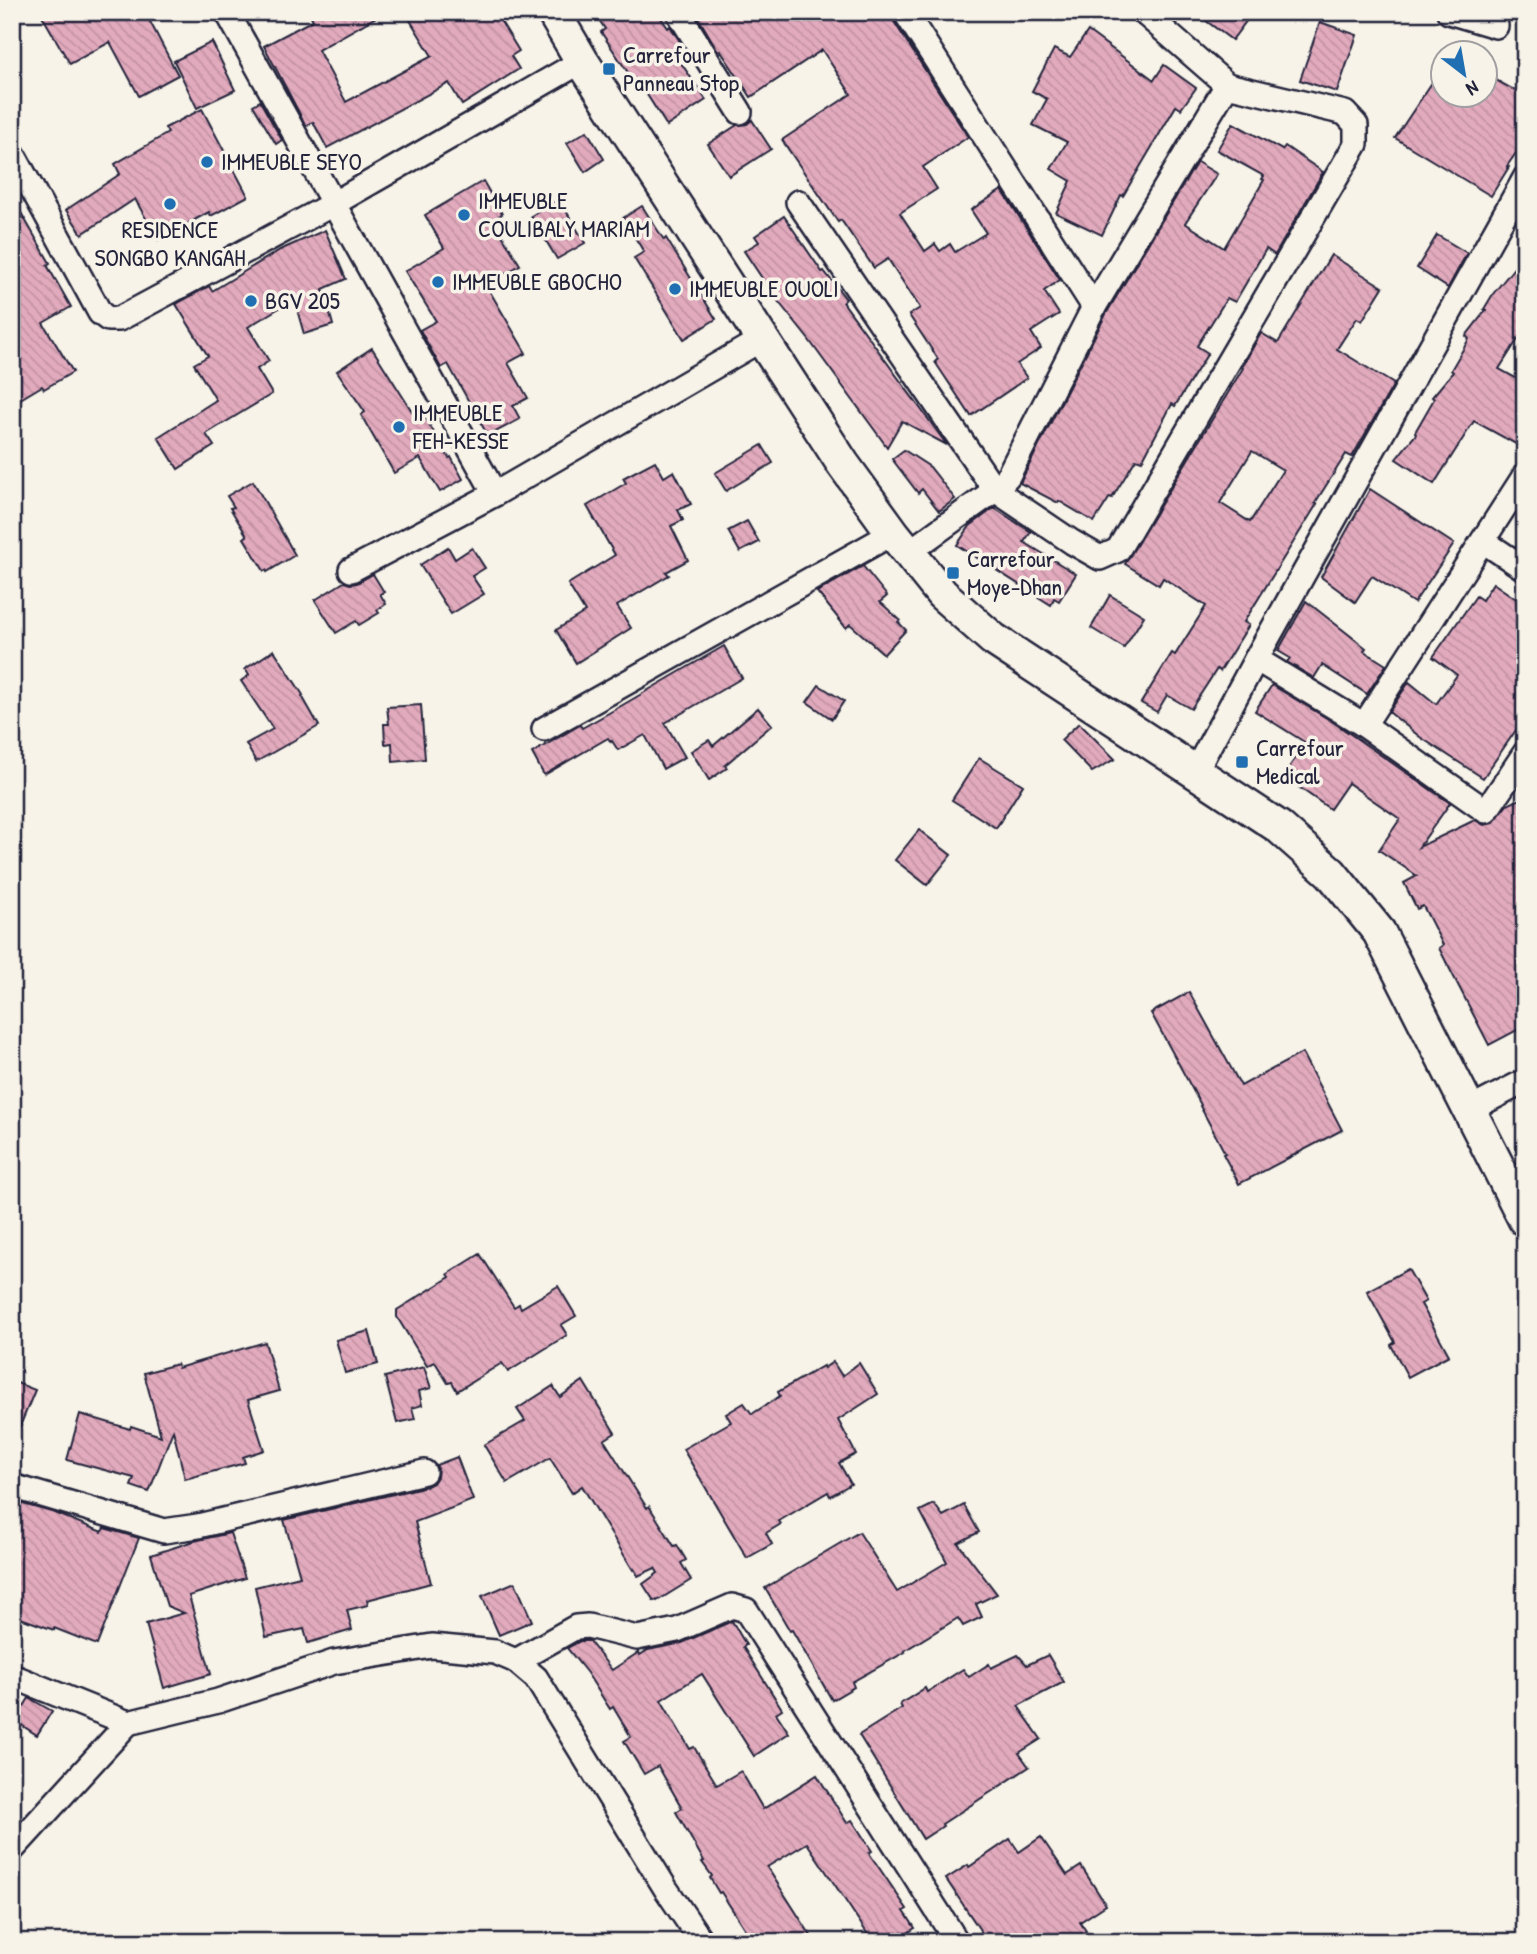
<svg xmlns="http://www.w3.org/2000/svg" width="1537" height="1954" font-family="'Patrick Hand',sans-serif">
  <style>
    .building { fill: url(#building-back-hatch); stroke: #22223b; stroke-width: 2; fill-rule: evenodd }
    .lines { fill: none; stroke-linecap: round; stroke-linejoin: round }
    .street-casing { stroke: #22223b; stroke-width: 28 }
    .secondary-casing { stroke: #22223b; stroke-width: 37 }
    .street { stroke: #f7f3e8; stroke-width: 23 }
    .secondary { stroke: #f7f3e8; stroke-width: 32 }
    .poi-dot { fill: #1f6fb2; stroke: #f7f3e8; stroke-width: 2.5 }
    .labels { text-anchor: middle; stroke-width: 7; stroke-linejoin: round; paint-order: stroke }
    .poi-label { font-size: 24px; fill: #22223b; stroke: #f7f3e8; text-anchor: start }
  </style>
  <defs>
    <pattern id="building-back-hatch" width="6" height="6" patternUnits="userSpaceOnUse" patternTransform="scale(1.75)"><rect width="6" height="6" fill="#e2aabd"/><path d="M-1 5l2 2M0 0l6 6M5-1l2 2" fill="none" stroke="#c292a3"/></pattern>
  </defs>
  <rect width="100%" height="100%" fill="#f7f3e8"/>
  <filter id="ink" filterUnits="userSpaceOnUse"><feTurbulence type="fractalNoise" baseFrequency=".0143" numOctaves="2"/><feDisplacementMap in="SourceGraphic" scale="14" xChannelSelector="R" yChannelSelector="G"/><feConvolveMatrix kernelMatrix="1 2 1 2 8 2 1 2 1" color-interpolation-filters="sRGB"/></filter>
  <g filter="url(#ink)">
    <!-- building -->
    <g class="building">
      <polygon points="40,12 145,12 178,75 139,96 110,42 70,64"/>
      <polygon points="309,12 385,12 318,50 346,102 432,56 405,12 495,12 519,51 511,56 519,69 462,105 449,83 327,148 313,122 306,126 264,46 313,20"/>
      <polygon points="594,12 657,12 668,28 670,26 684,48 675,54 706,100 667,126 642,87 639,89 601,32 605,29"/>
      <polygon points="695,12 891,12 893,20 968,137 923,167 937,189 900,213 925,251 935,244 940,251 950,244 955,252 986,233 971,210 1002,190 1060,280 1044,291 1059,314 1031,332 1041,348 1017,364 1027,378 971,416 935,362 938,359 909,315 920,308 888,259 874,268 841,220 838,222 782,140 851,94 822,50 751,97 720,50 718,51"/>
      <polygon points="1194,12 1253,12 1232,40"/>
      <polygon points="1320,22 1357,35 1337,92 1300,80"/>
      <polygon points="1088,31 1154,80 1164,65 1196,88 1181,109 1176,106 1123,196 1121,195 1102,235 1056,213 1071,181 1051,169 1067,142 1033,125 1047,99 1032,91 1054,49 1070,57"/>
      <polygon points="212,42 235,90 197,108 174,61"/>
      <polygon points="1443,66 1443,94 1485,94 1485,74 1525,96 1525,140 1507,166 1509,167 1491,196 1395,138"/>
      <polygon points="260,101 282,140 276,144 253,105"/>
      <polygon points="202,109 248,196 211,216 209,212 158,240 135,199 82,234 66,210 120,174 115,164 168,133 165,128"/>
      <polygon points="752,120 771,149 729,176 708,144 737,125 747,124"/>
      <polygon points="1233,123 1282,150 1285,146 1323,172 1275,255 1266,249 1235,302 1227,298 1197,346 1208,353 1175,406 1172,404 1142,461 1136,459 1112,498 1110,497 1094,522 1059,501 1058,503 1020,483 1106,314 1197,162 1217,174 1185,223 1224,248 1264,180 1262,179 1264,176 1217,150"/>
      <polygon points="587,131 604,159 585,172 567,143"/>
      <polygon points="483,181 502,214 493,220 520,265 486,285 526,353 508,363 528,398 513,406 520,419 488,436 448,364 441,368 420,330 436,321 405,271 444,248 425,215"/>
      <polygon points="12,197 50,263 47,265 71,307 43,323 73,372 44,389 42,386 12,404"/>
      <polygon points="559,199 585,243 557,259 531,216"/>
      <polygon points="642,206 664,240 666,238 716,319 684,339 634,258 644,252 623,218"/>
      <polygon points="784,216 822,272 824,271 846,299 843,302 947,445 902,421 887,447 809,340 774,296 744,251 759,242 755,236"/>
      <polygon points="325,230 346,279 323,289 333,325 304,334 294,299 248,327 269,361 257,369 272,394 206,434 214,446 178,469 158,437 216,400 194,364 208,356 176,304 209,286 212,291 280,250"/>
      <polygon points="1437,235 1467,253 1448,288 1417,268"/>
      <polygon points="1525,254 1525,328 1499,369 1525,383 1525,449 1474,421 1434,484 1396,459 1416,434 1415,432 1434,399 1432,397 1453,372 1451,370 1469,339 1466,336 1486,310 1484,309 1493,294"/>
      <path d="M1331,255L1383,287L1362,321L1357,318L1337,349L1394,384L1352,457L1346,454L1315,503L1317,504L1244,622L1249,625L1220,671L1217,669L1191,709L1167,695L1157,712L1141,703L1172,653L1175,655L1206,606L1163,578L1159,585L1125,564L1243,368L1242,367L1261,333L1278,343ZM1252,451L1283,470L1250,522L1220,503Z"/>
      <polygon points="372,348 415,416 422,412 449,458 451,457 463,479 440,492 420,458 394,473 361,415 365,412 337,371"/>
      <polygon points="762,445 773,463 726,491 715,473"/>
      <polygon points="904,450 930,467 955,499 939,511 922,489 918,493 892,459"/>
      <polygon points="655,461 664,477 674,471 691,504 678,510 683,520 671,526 688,560 666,572 669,575 617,606 631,628 576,663 556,630 585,612 568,584 615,555 587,506 626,483 623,478"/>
      <polygon points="253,481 295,555 267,572 266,570 264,571 244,538 247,536 230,508 234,507 227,496"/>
      <polygon points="1370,489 1454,544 1414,603 1372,576 1355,602 1321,577"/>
      <polygon points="994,508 1031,532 1024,542 1076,574 1059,601 1054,598 1051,605 957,545 970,526"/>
      <polygon points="747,521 759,542 740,552 728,531"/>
      <polygon points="448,547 455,559 472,548 485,568 472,576 484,594 451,614 420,565"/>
      <polygon points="863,566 887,596 880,602 900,620 898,622 906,630 884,654 850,624 846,628 817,592"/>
      <polygon points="373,574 384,592 380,594 386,604 377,610 379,613 359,625 356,621 336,633 315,600 344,582 350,584 357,583"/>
      <polygon points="1493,583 1525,605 1525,717 1483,778 1420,737 1389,712 1409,682 1436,704 1457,675 1433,657 1476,596 1482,600"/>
      <polygon points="1110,595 1144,616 1124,648 1091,628"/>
      <polygon points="1306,601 1366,648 1364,651 1386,665 1367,694 1322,665 1314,678 1287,662 1290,658 1278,651"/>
      <polygon points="724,646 742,678 665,723 685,757 663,769 645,735 618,750 612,741 611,742 608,738 544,775 532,753 580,725 582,728 614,710"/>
      <polygon points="274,650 303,695 302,696 319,726 256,762 246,744 273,729 241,681 249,675 245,669"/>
      <polygon points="819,685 844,701 832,719 807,702"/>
      <polygon points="1272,685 1333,722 1450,803 1419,847 1475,820 1484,825 1493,823 1507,805 1525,797 1525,1026 1489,1045 1439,948 1443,945 1423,906 1417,909 1404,883 1417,876 1379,850 1400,819 1348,783 1330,809 1283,776 1306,743 1255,711"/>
      <polygon points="421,705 425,759 393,762 392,743 385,744 384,724 389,724 387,707"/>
      <polygon points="758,708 772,725 725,765 727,768 709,780 691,751 709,740 713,746"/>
      <polygon points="1079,723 1115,759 1092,772 1061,740"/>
      <polygon points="979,758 1023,785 996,828 952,800"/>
      <polygon points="919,830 951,855 927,885 895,860"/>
      <polygon points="1189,992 1241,1086 1302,1053 1342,1130 1239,1184 1223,1154 1225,1153 1200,1106 1201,1105 1151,1013"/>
      <polygon points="480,1254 514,1307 519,1304 521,1308 558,1286 576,1316 561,1325 567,1335 508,1372 502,1363 457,1391 452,1382 448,1383 435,1362 427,1366 397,1317 397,1310 450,1277 448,1274"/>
      <polygon points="1408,1269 1426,1301 1421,1304 1449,1355 1408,1377 1391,1345 1395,1342 1367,1291"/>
      <polygon points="369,1331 378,1364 345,1373 336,1340"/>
      <polygon points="265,1342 279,1391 248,1400 264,1450 243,1457 245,1463 185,1479 173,1430 149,1492 131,1486 134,1478 67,1460 80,1414 130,1429 131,1426 161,1436 144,1373 177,1364 178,1368"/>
      <polygon points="833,1362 842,1376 859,1363 878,1394 838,1420 856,1454 839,1463 851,1484 830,1496 828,1492 779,1521 781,1524 766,1533 772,1544 747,1558 683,1449 731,1422 726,1414 744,1403 752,1414 780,1396 778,1392 823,1366 824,1368"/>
      <polygon points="424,1367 431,1388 419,1391 422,1405 412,1408 415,1419 397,1423 385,1377"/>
      <polygon points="12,1381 35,1390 13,1443 12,1443"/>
      <polygon points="583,1381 615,1433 604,1440 647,1508 649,1506 674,1546 677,1545 686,1560 681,1563 691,1580 657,1601 656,1600 654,1601 643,1584 658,1573 655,1568 638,1576 634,1569 633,1570 582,1486 572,1493 550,1458 507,1483 484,1445 525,1421 517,1409 553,1386 560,1397"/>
      <polygon points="457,1457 473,1500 415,1522 431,1583 367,1600 368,1605 347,1610 352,1630 308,1643 304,1629 266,1637 255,1587 300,1576 284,1520 427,1486 433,1483 437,1477 438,1469 436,1465"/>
      <polygon points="12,1501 55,1513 102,1532 104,1528 139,1538 97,1645 54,1628 54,1630 12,1615"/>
      <polygon points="934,1504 943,1516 964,1505 979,1532 958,1543 997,1594 976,1604 982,1617 963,1626 958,1618 904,1651 905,1652 852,1682 854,1687 832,1700 792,1630 790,1631 765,1588 859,1532 897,1592 947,1562 920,1511"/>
      <polygon points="230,1533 245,1578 189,1596 211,1674 164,1688 146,1624 184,1613 167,1606 151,1555 194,1541"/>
      <polygon points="515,1582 532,1621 499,1635 482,1596"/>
      <polygon points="732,1621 746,1645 743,1647 782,1709 776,1713 789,1733 754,1756 702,1674 661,1700 690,1749 694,1747 717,1785 741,1771 763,1809 817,1775 847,1823 852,1820 872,1851 869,1853 907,1909 904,1911 915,1928 894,1942 873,1942 807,1843 767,1867 815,1942 753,1942 721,1892 719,1893 710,1878 712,1876 702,1862 704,1861 676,1812 682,1808 658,1766 644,1774 624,1741 631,1737 613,1707 610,1709 587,1673 567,1648 580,1641 589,1641 612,1670 639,1652 640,1655 648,1650 682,1643"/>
      <polygon points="1018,1655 1027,1665 1048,1655 1064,1682 1018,1706 1041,1739 1019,1753 1029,1767 942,1824 943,1826 923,1839 859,1735 902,1708 900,1704 925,1688 927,1692 963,1669 969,1677 989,1664 991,1668"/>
      <polygon points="29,1698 52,1711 37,1735 15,1721"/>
      <polygon points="1041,1837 1067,1875 1081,1866 1106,1905 1080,1922 1086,1931 1069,1942 988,1942 946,1879 968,1865 969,1867 1010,1839 1019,1852"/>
    </g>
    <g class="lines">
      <!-- street casing -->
      <g class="street-casing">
        <g id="street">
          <polyline points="227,12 495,494"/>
          <polyline points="678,12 740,112"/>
          <polyline points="905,12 1094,307"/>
          <polyline points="1449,12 1496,26"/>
          <polyline points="12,152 100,313 108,319 119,319 333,204 582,61"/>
          <polyline points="798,202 995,490 1072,542 1100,558 1118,550 1356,144 1356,125 1345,113 1227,85"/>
          <polyline points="1483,541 1525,569"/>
          <polyline points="909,552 995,490 1008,476 1094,307 1227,85 1143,12"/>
          <polyline points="351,570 495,494 762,339"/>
          <polyline points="1256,659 1364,725 1486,811 1525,753"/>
          <polyline points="1364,725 1525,475"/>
          <polyline points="544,729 893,533"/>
          <polyline points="1195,772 1256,659 1525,178"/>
          <polyline points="1469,1110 1525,1081"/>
          <polyline points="12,1486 164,1531 198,1526 424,1472"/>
          <polyline points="516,1661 576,1627 588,1626 637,1638 677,1630 732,1606 746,1610 957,1942"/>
          <polyline points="12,1676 128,1723"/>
          <polyline points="12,1850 128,1723 218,1701 334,1662 432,1646 495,1652 516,1661 536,1678 666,1889 702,1942"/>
        </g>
      </g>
      <!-- secondary casing -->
      <g class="secondary-casing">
        <polyline id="secondary" points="553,12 582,61 843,464 893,533 942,594 993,639 1279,827 1331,873 1379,932 1525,1220"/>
      </g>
      <!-- street -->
      <use href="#street" class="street"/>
      <!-- secondary -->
      <use href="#secondary" class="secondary"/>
    </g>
  </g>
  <!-- markers -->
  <g class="poi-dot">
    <rect x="602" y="62" width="14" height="14" rx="3.5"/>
    <circle cx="207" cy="162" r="7"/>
    <circle cx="170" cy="204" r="7"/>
    <circle cx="464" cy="215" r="7"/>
    <circle cx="438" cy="282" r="7"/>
    <circle cx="675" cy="289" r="7"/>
    <circle cx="251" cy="301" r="7"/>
    <circle cx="399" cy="427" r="7"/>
    <rect x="946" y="566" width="14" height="14" rx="3.5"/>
    <rect x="1235" y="755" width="14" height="14" rx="3.5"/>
  </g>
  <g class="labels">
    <!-- poi labels -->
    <g class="poi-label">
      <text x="623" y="63">Carrefour<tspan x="623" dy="28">Panneau Stop</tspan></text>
      <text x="221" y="170">IMMEUBLE SEYO</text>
      <text x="478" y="209">IMMEUBLE<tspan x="478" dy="28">COULIBALY MARIAM</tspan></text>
      <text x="170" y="238" text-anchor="middle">RESIDENCE<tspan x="170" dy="28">SONGBO KANGAH</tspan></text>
      <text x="452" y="290">IMMEUBLE GBOCHO</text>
      <text x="689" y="297">IMMEUBLE OUOLI</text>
      <text x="265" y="309">BGV 205</text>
      <text x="413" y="421">IMMEUBLE<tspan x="413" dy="28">FEH-KESSE</tspan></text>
      <text x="967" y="567">Carrefour<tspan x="967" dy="28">Moye-Dhan</tspan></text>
      <text x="1256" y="756">Carrefour<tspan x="1256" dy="28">Medical</tspan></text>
    </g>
  </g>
  <!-- margin -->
  <rect width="1537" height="1954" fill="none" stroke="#f7f3e8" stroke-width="42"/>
  <rect x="21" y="21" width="1495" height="1912" fill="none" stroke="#22223b" stroke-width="2.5" filter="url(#ink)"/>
  <!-- north arrow -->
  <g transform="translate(1464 74) rotate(149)"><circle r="33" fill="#f7f3e8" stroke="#a29fa3" stroke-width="2"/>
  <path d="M0-5L12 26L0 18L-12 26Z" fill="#1f6fb2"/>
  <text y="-10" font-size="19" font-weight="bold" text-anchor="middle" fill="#22223b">N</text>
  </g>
</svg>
